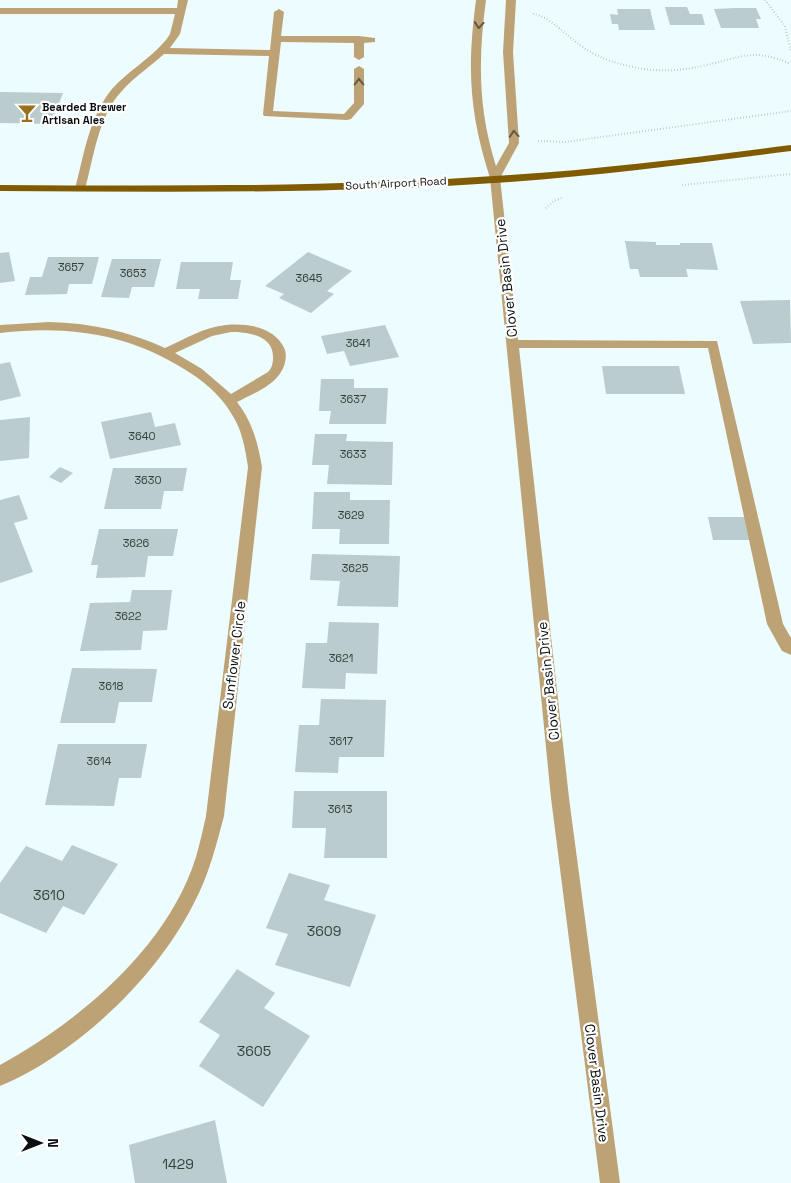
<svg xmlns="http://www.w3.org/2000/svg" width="791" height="1183" font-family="'Space Grotesk',sans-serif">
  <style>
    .building { fill: #baccce }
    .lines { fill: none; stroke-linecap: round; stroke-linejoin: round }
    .path { stroke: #99a5a6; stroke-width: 2; stroke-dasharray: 0.5 2.5; stroke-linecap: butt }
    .minor { fill: #bda275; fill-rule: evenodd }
    .major { fill: #815b00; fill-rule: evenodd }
    .oneway { stroke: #635842 }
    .labels { text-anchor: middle; stroke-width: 4.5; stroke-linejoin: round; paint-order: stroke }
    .far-poi-label { font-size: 11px; font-weight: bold; fill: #090f10; stroke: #fff; text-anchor: start }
    .far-street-label { font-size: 11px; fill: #090f10; stroke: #fff }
    .number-label { font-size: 11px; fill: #353e40 }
    .street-label { font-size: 14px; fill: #090f10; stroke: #fff }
    .near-number-label { font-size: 14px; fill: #353e40 }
  </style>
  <rect width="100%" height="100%" fill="#edfcfe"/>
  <!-- building -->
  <g class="building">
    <polygon points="665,7 687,7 690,14 702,14 705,25 670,25"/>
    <polygon points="735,8 756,8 761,19 756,19 759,28 721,28 714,9"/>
    <polygon points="617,9 650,9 655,30 619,30 618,24 612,24 610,14 618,15"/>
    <polygon points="0,92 63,93 51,124 0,123"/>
    <polygon points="625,241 656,242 656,245 680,245 680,243 712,243 718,270 686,269 688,277 640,277 638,269 630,269"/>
    <polygon points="9,252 15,281 0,283 0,253"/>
    <polygon points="308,252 352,271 327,291 334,294 311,313 279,298 284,294 265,286"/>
    <polygon points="48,257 99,257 92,284 69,284 67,294 25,295 30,277 42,277"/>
    <polygon points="112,259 161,259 154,287 132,287 129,298 101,297"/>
    <polygon points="181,262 233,262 230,280 241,280 238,299 198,299 200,289 176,289"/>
    <polygon points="790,300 791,343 753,344 740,301"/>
    <polygon points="385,325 399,357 350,366 344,351 327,354 321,336"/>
    <polygon points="10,362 21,396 0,401 0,364"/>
    <polygon points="602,366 679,366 685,394 606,394"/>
    <polygon points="321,379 354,379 354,388 388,388 386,424 329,424 331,411 319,411"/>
    <polygon points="151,412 155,427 175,423 181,445 110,459 101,422"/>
    <polygon points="30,417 29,458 0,461 0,420"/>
    <polygon points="315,434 347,434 346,441 393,442 392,485 327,484 329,465 312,465"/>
    <polygon points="60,467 73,473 61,483 49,477"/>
    <polygon points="113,468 187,468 183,491 164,491 161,509 104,509"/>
    <polygon points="314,492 350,492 350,500 390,500 389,544 339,544 340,529 312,529"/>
    <polygon points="19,495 28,519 14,523 33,572 0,583 0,500"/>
    <polygon points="708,517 745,517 750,540 713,540"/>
    <polygon points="99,529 178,529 173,556 148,556 145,577 96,578 98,565 91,565"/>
    <polygon points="312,554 400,556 398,607 337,606 340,581 310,580"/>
    <polygon points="132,590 172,590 167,630 143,631 141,650 80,651 90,603 130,602"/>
    <polygon points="329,622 379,623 377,674 346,673 345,689 302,688 306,643 327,643"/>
    <polygon points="72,668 157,669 152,702 119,702 115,723 60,723"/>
    <polygon points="321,699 386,700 384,757 339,757 338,773 295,772 299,725 319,725"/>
    <polygon points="58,744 147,744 141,778 119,778 114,806 45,805"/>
    <polygon points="294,791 387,791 387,858 324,858 326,828 292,828"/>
    <polygon points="72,845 118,864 84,915 63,906 46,933 0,913 0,883 26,846 62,861"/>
    <polygon points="289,873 330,885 324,900 376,915 350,987 275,965 288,934 266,928"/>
    <polygon points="237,969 275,993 264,1008 310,1036 263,1107 199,1066 220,1035 199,1022"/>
    <polygon points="215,1120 227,1183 135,1183 129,1145"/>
  </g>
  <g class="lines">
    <!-- path -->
    <g class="path">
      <polyline points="765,0 785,26 791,52"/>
      <path d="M533,14C550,16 566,36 580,45C596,57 614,63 633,67C656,72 680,71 702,66C740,58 752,47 791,64"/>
      <polyline points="538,141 565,142 791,111"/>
      <polyline points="682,185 791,174"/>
      <polyline points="546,208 554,201 562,198"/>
    </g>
    <!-- minor -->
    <g class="minor">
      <path d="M178,0H188L180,34L170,48L270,50L274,12L279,9L284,12L281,36H359L375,38V42L364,43V57L359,60L354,57V43L281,42L273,111L344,114L354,103V69L359,66L364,69V104L351,119L347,120L264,116L263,114L269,56L164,54C150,67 134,77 121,92C98,117 94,157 85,189L84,191H76L75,189C84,155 89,117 112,89C128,71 150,59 166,40L170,34L175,14H0V8H177Z"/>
      <path d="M476,0H486C478,59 478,109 496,166L509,143L503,52L506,0H516L513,52L519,143L500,178L518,340L717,341L783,624L791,638V655L782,651L767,624L708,348H519L569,798L620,1183H600L551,798L490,178C469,112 467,68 476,0Z"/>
      <path d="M49,322C90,323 128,331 165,348C185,339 204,327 226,325C248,323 276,327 285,350C287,357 285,366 281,372C272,387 252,394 237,402C252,421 258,443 262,467L224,816C216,846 209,875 194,903C157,977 77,1054 0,1086V1065C80,1021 168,947 196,857C200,843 203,829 206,816L248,467C245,448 242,429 231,413C220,394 202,380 184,369C127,333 66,325 0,333V325ZM231,332C247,332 274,335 273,358C273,363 272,368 268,372L231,394L202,369L175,353L212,336Z"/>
    </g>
    <!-- major -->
    <path class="major" d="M791,145V151C697,163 604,175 510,182C340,194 170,192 0,191V185C170,186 340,187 510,175C604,169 697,157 791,145Z"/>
  </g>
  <!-- one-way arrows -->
  <defs><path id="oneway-chevron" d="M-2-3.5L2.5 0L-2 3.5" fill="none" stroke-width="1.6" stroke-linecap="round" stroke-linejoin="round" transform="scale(1.25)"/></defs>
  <g class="oneway">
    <use href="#oneway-chevron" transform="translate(479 25) rotate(95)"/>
    <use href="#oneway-chevron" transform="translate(359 82) rotate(-90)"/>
    <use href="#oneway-chevron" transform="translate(514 134) rotate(-94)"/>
  </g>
  <!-- icons -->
  <defs>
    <g id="bar-bare" transform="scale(1.5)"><path d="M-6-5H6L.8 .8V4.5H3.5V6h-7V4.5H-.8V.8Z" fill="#99701d" stroke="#fff" stroke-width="2.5" paint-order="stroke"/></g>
  </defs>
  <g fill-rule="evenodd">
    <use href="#bar-bare" x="27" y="113"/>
  </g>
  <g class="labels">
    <!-- far-poi labels -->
    <g class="far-poi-label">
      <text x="42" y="111">Bearded Brewer<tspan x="42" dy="13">Artisan Ales</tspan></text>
    </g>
    <!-- far-street labels -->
    <g class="far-street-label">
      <text transform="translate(396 183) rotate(-3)" y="4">South Airport Road</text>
    </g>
    <!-- number labels -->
    <g class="number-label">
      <text x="71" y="271">3657</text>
      <text x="133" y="277">3653</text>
      <text x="309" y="282">3645</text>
      <text x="358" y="347">3641</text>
      <text x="353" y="403">3637</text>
      <text x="142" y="440">3640</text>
      <text x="353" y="458">3633</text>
      <text x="148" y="484">3630</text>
      <text x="351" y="519">3629</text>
      <text x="136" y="547">3626</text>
      <text x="355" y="572">3625</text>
      <text x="128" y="620">3622</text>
      <text x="341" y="662">3621</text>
      <text x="111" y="690">3618</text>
      <text x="341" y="745">3617</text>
      <text x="99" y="765">3614</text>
      <text x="340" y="813">3613</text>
    </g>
    <!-- street labels -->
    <g class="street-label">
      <text transform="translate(506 278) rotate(-96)" y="5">Clover Basin Drive</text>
      <text transform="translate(234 655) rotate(-83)" y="5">Sunflower Circle</text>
      <text transform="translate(548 681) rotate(-96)" y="5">Clover Basin Drive</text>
      <text transform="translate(597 1083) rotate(83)" y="5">Clover Basin Drive</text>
    </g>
    <!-- near-number labels -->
    <g class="near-number-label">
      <text x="49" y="900">3610</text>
      <text x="324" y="936">3609</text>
      <text x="254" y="1056">3605</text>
      <text x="178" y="1169">1429</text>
    </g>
  </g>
  <!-- north arrow -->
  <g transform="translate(40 1143) rotate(90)" stroke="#ffffff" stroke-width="4" paint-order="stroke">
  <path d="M0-4L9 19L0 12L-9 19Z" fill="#090f10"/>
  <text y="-8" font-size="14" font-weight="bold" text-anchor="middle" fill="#090f10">N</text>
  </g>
</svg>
